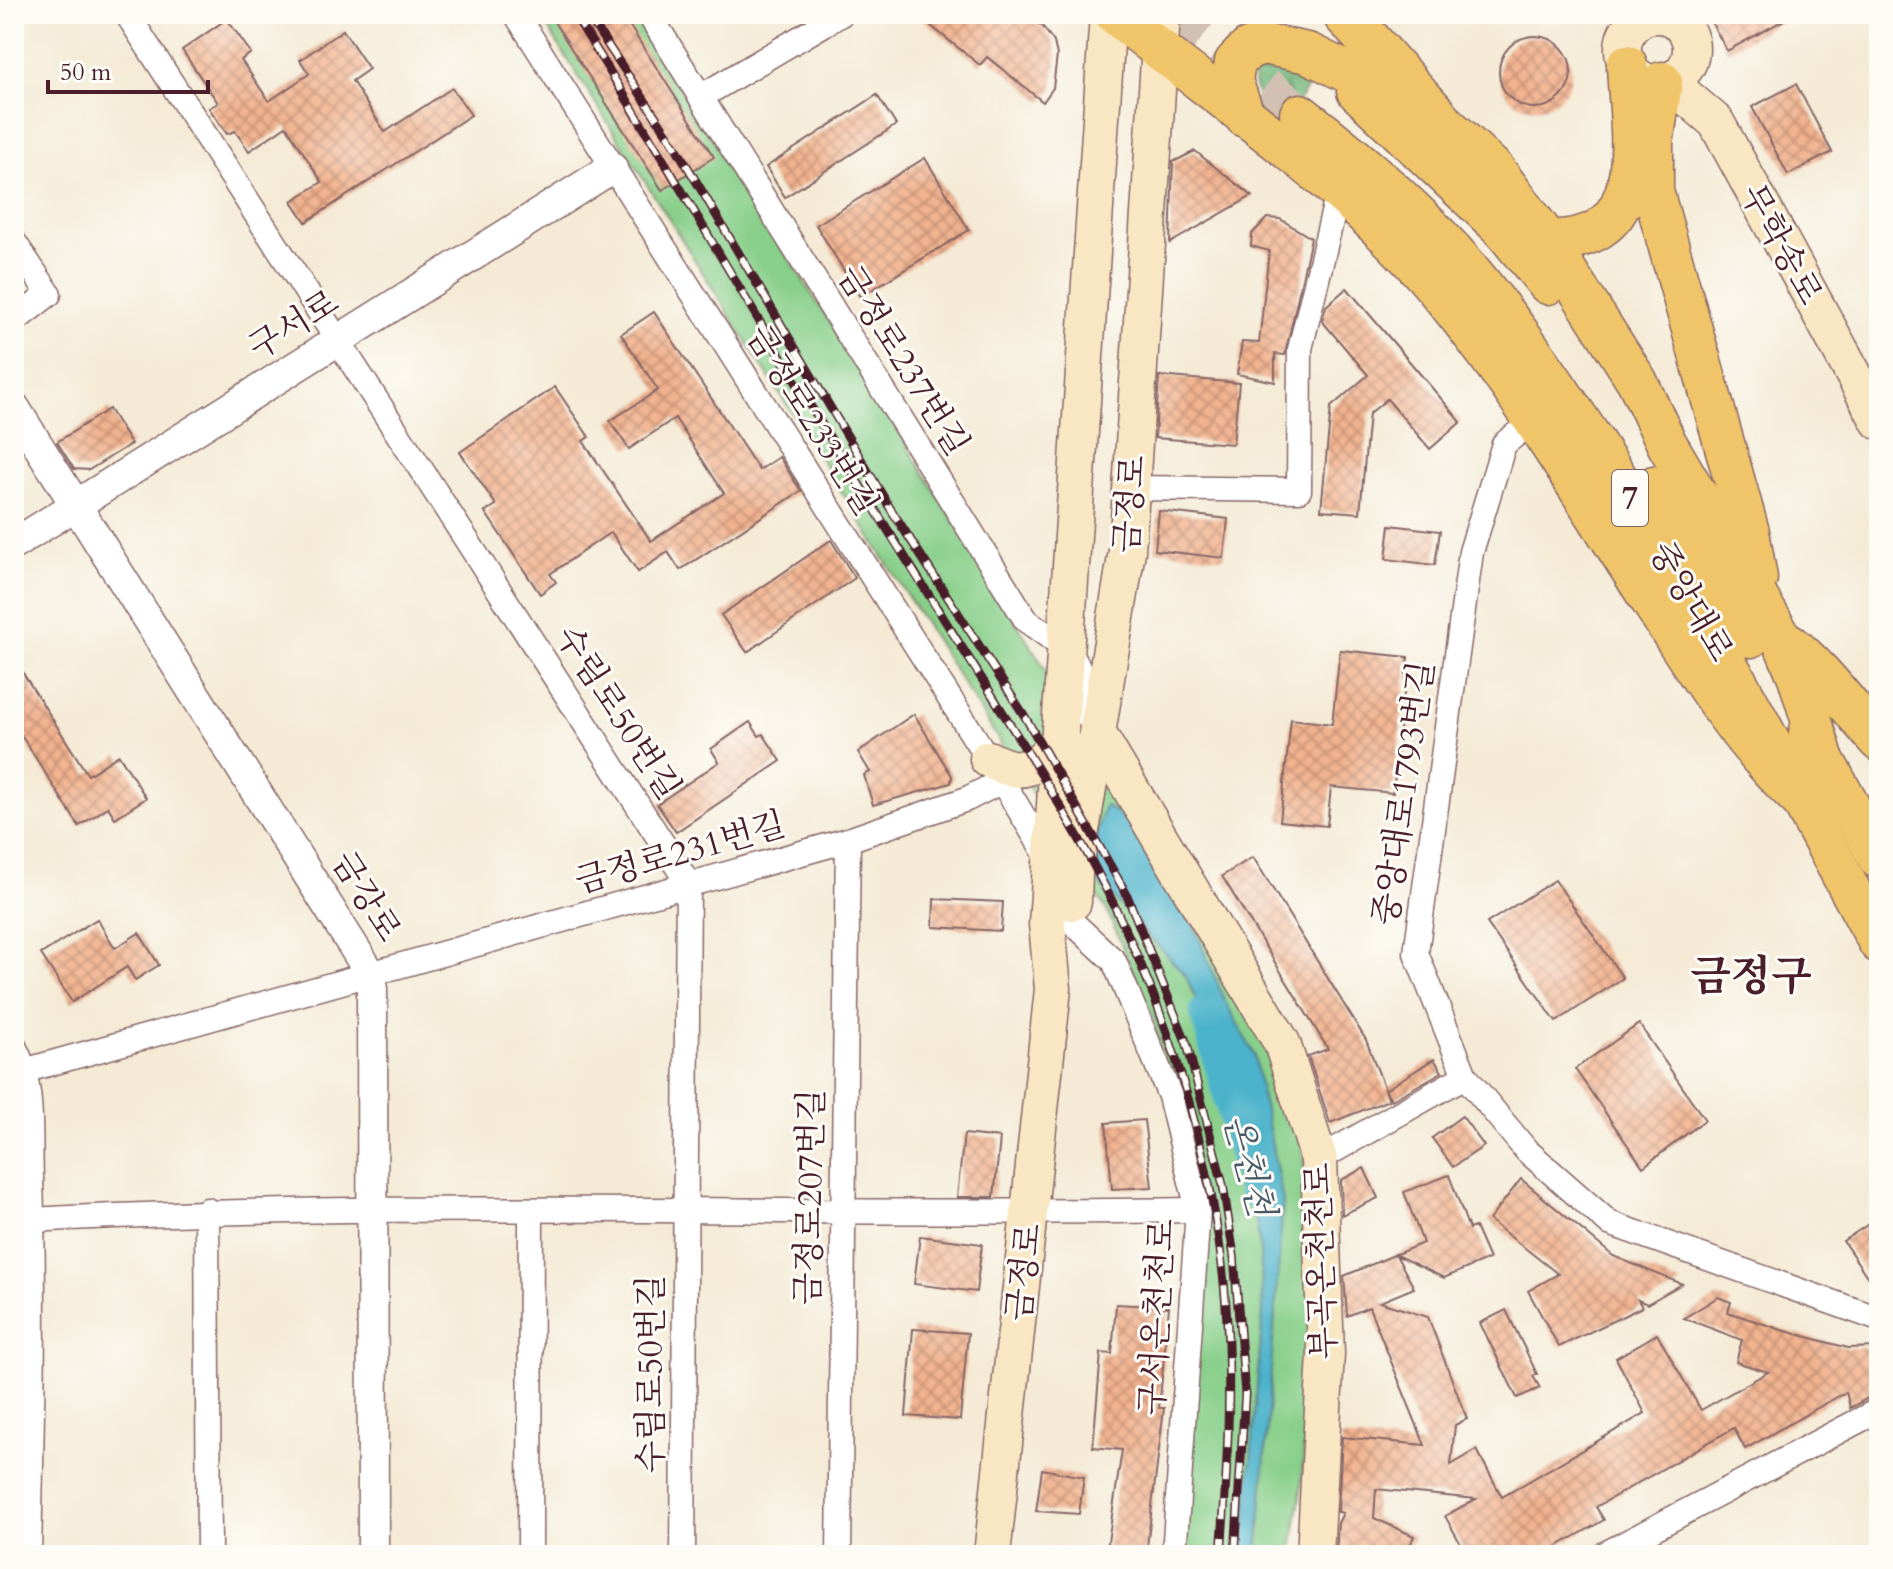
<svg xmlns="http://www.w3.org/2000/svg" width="1893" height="1569" font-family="Cardo,'Noto Serif KR',serif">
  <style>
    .forest { fill: url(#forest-firs); stroke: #5c6850; stroke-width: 2 }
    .park { fill: #88cf8a; stroke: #69775a; stroke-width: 2 }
    .water { fill: #4cb2cb; stroke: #4b687b; stroke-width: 2 }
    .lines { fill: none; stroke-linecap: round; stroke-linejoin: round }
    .river { stroke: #4cb2cb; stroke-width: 38 }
    .building { fill: url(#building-cross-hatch) }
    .primary-tunnel { stroke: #d2c1b3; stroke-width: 40; stroke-dasharray: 40 20; stroke-linecap: butt }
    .minor-casing { stroke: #866666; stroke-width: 27 }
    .tertiary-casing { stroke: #866666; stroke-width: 33 }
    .secondary-casing { stroke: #866666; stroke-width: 39 }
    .primary-casing { stroke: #866666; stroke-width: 43 }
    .motorway-casing { stroke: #866666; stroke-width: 47 }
    .minor { stroke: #fff; stroke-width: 24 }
    .tertiary { stroke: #fff; stroke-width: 30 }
    .secondary { stroke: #f9e7c3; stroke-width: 36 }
    .primary { stroke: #f0c469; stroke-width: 40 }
    .motorway { stroke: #f0c469; stroke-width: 44 }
    .rail-casing { stroke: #4a1f2b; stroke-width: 9 }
    .rail { stroke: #fdfcf7; stroke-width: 6; stroke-dasharray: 18; stroke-linecap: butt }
    .labels { text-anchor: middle; stroke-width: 6; stroke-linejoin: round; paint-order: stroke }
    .shield { fill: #fdfcf7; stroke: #806168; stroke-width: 2 }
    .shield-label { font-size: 32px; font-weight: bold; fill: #4a1f2b }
    .street-label { font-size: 34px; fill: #4a1f2b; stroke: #fdfcf7 }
    .water-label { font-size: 36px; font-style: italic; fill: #4b5a6b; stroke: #fdfcf7 }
    .district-label { font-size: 42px; font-weight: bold; fill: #4a1f2b; stroke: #fdfcf7 }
  </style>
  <defs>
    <pattern id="forest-firs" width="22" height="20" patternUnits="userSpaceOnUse" patternTransform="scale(2)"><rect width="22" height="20" fill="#6eb276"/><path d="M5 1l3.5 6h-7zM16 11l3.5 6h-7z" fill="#5c9061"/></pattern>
    <pattern id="building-cross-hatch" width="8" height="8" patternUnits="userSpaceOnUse" patternTransform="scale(2)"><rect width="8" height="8" fill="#f2b38f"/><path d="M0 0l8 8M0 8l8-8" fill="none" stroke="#c69175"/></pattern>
  </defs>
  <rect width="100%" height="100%" fill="#fdfcf7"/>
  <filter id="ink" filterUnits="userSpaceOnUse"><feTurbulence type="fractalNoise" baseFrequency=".0125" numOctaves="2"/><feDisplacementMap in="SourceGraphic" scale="16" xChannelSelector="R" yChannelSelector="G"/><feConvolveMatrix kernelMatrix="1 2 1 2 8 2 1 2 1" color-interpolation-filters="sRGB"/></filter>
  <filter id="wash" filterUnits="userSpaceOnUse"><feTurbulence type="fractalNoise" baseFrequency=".006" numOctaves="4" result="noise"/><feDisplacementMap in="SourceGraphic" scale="32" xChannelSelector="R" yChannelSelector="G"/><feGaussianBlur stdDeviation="1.8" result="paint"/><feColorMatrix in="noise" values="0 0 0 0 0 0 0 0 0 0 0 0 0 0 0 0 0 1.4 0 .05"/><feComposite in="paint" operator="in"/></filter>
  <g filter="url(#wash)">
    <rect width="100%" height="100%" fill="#f4ead5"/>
    <!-- forest -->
    <polygon class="forest" points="1260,63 1273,63 1316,81 1305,90 1288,121 1257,94 1252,76"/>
    <!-- park -->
    <polygon class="park" points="539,14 632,14 854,360 1175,879 1277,1056 1302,1134 1313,1298 1301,1492 1291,1555 1182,1555 1195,1172 1152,1015 1107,911"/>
    <!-- water -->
    <polygon class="water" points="1105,805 1135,827 1187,910 1225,1001 1254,1054 1283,1201 1258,1555 1243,1555 1263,1312 1260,1248 1238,1098 1186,976 1086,869"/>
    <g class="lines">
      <!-- river -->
      <polyline class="river" points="1209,1012 1258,1192"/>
    </g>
    <g id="blocks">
      <!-- building -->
      <g class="building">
        <polygon points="549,14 622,14 714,157 662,190"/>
        <polygon points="916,14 1025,14 1043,27 1054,42 1057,55 1053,88 1043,102 987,57 980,65"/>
        <polygon points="1707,14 1795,14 1727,51"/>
        <polygon points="227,19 251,53 241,60 269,101 309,74 300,60 343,30 369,69 352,81 385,132 452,88 471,115 306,222 292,201 322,182 286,126 249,151 235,131 227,134 209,108 218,103 182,50"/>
        <circle cx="1535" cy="72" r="36"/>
        <polygon points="1796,84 1832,152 1788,175 1752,107"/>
        <polygon points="877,95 896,125 785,197 766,167"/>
        <polygon points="1195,151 1252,196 1170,243 1173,162"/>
        <polygon points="925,158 969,230 860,297 816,225"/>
        <polygon points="1267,218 1280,219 1311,238 1285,355 1275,354 1275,382 1237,374 1242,342 1259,343 1269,251 1251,246 1252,234"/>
        <polygon points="1347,288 1461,422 1430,449 1387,399 1369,414 1360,513 1321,510 1331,407 1368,375 1322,321 1326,306"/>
        <polygon points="654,312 759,470 779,457 801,491 680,570 668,552 638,572 611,532 550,574 556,582 540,594 485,512 496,505 460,452 555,387 589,437 583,441 651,541 724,493 675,418 629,449 610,421 658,390 621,334"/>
        <polygon points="1159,376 1239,383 1233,444 1155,438"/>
        <polygon points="109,409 131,444 89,470 74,469 57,442"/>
        <polygon points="1159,511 1228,519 1224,558 1155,550"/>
        <polygon points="1390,525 1440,531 1435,565 1386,559"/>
        <polygon points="831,540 855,578 747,652 721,615"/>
        <polygon points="1340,650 1408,657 1393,793 1331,787 1327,826 1280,821 1291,719 1332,724"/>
        <polygon points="14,659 88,775 119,755 146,798 115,818 108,807 79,826 14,724"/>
        <polygon points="914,714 952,776 951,783 873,805 864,775 870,772 858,752"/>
        <polygon points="750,722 759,736 763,734 781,761 676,832 657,804 719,762 711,749"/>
        <polygon points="1253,857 1366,1040 1389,1100 1330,1123 1308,1056 1328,1049 1222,876"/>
        <polygon points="1555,880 1623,978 1556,1022 1487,923"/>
        <polygon points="934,899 1003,902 1001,931 933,927"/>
        <polygon points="97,919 115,948 139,933 159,965 135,980 127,967 72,1002 41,954"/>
        <polygon points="1639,1024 1705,1120 1643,1167 1575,1069"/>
        <polygon points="1434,1059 1442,1072 1392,1100 1385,1090"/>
        <polygon points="1462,1116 1484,1146 1453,1167 1432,1138"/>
        <polygon points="1144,1120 1152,1187 1112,1189 1106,1123"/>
        <polygon points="964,1134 1000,1138 994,1197 957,1197"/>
        <polygon points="1364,1168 1378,1198 1342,1215 1341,1180"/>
        <polygon points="1449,1175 1469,1229 1475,1227 1489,1259 1444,1278 1396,1255 1414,1288 1380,1302 1428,1317 1467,1419 1455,1425 1451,1465 1477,1450 1502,1497 1645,1413 1616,1358 1657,1334 1701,1410 1768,1372 1736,1362 1742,1340 1684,1318 1718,1297 1731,1302 1728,1312 1782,1330 1848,1348 1879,1347 1879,1392 1850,1408 1846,1392 1745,1449 1734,1428 1596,1507 1604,1520 1542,1555 1467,1555 1445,1516 1476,1499 1376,1489 1374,1518 1414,1536 1406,1555 1336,1555 1338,1523 1343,1513 1338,1512 1342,1437 1425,1445 1369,1307 1347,1316 1344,1276 1423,1243 1404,1192"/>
        <polygon points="1521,1179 1613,1256 1682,1284 1647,1304 1638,1300 1642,1307 1559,1347 1528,1291 1558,1274 1489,1220"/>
        <polygon points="1879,1217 1879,1294 1843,1241"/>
        <polygon points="920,1236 982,1244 976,1292 914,1284"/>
        <polygon points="1116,1304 1169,1307 1159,1408 1164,1408 1146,1555 1106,1555 1122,1450 1093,1447 1101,1353 1112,1354"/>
        <polygon points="1506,1310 1537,1374 1533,1376 1540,1388 1517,1398 1480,1323"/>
        <polygon points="913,1329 968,1333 960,1420 906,1416"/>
        <polygon points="1042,1469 1084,1477 1079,1514 1036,1511"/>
      </g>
    </g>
  </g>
  <g filter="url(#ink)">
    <use href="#blocks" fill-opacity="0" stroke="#866666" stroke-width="2"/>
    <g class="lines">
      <!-- primary-tunnel -->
      <polyline class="primary-tunnel" points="1170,14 1300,114"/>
      <!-- minor casing -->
      <g class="minor-casing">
        <g id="minor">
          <polyline points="127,14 688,883 683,1555"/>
          <polyline points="516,14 1002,781 1061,879 1072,922 1114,961 1170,1096 1198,1210 1174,1555"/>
          <path d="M649,14L1026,620C1046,635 1079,654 1083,680C1087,708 1081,707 1098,734"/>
          <polyline points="702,96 841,14"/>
          <polyline points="14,242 49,294 14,321"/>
          <polyline points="1533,421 1504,444 1471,552 1416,953 1465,1076 1526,1150 1609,1223 1879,1319"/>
          <polyline points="1131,488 1299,490 1300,349 1338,193"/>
          <path d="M14,1046C35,1085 29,1133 31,1177C35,1303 32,1429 29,1555"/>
          <polyline points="27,1070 848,840 967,799 1002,781"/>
          <polyline points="1319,1159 1465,1076"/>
          <polyline points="207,1210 209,1555"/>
          <path d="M32,1220C420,1199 809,1217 1198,1210"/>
          <polyline points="530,1555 531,1211"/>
          <polyline points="839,1555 848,840"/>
          <polyline points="1603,1555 1879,1410"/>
        </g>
      </g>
      <!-- tertiary casing -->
      <g class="tertiary-casing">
        <g id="tertiary">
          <polyline points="14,407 372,976 373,1555"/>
          <polyline points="14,544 612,168"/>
        </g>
      </g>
      <!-- secondary casing -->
      <g class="secondary-casing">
        <g id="secondary">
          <circle cx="1657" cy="49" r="34"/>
          <polyline points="1668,81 1716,122 1879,421"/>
          <polyline points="1098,734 1282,1043 1319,1159 1326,1354 1315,1555"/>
          <path d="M988,759C1024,778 1036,768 1061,739"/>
          <polyline points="1073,902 1074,873 1127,551 1162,14"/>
          <polyline points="992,1555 1053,989 1047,924 1108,14"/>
        </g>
      </g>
      <!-- primary casing -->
      <g class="primary-casing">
        <g id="primary">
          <path d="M1115,14C1216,97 1344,181 1429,280C1514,380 1582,495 1653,604C1697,672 1739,742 1798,797"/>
          <polyline points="1662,82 1653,144 1653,191 1749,532 1757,578"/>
          <polyline points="1357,91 1501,227 1548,284"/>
          <path d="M1300,114C1360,160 1420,212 1469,269C1515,324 1556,385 1596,445C1701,605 1787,776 1879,943"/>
          <polyline points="1245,117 1232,81 1235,62 1248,49 1263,44 1308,53 1435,115 1495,170 1543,234 1637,381 1667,444 1781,637 1798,677 1822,754"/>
          <path d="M1546,240C1654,244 1630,138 1627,65"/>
          <polyline points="1654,486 1751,637"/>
          <path d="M1790,644C1825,672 1849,708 1879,741"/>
          <polyline points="1809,733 1879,859"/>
        </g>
      </g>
      <!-- motorway casing -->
      <g class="motorway-casing">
        <polyline id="motorway" points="1345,14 1435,115"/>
      </g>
      <!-- minor -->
      <use href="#minor" class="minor"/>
      <!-- tertiary -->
      <use href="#tertiary" class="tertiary"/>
      <!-- secondary -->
      <use href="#secondary" class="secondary"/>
      <!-- primary -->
      <use href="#primary" class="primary"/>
      <!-- motorway -->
      <use href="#motorway" class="motorway"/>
      <!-- rail casing -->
      <g class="rail-casing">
        <g id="rail">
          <path d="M574,14C669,164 755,319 850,470C897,545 944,620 992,695C1034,763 1078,831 1113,903C1173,1026 1216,1169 1226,1306C1232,1388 1227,1473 1221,1555"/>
          <polyline points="587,14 674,144 890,508 1024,715 1126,893 1187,1044 1223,1185 1234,1256 1245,1394 1235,1555"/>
        </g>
      </g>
      <!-- rail -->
      <use href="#rail" class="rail"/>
    </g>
  </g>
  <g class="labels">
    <!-- shield labels -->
    <rect class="shield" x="1612" y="470" width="36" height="56" rx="6"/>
    <g class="shield-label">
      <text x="1630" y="509">7</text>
    </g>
    <!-- street labels -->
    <g class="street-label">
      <text transform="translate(1782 244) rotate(61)" y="12">무학송로</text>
      <text transform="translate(293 324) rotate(-32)" y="12">구서로</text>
      <text transform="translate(904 360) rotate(58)" y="12">금정로237번길</text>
      <text transform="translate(813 420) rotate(58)" y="12">금정로233번길</text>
      <text transform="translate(1129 504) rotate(-86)" y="12">금정로</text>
      <text transform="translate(1692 601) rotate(60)" y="12">중앙대로</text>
      <text transform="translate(619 712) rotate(57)" y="12">수림로50번길</text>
      <text transform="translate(1403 793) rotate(-82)" y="12">중앙대로1793번길</text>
      <text transform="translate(680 852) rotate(-16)" y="12">금정로231번길</text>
      <text transform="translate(367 896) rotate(58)" y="12">금강로</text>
      <text transform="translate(809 1197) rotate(-89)" y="12">금정로207번길</text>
      <text transform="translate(1320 1261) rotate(-92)" y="12">부곡온천천로</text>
      <text transform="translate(1023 1272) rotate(-84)" y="12">금정로</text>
      <text transform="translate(1156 1317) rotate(-87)" y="12">구서온천천로</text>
      <text transform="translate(650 1374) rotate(-90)" y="12">수림로50번길</text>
    </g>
    <!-- water labels -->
    <g class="water-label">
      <text transform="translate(1250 1165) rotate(75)" y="13">온천천</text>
    </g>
    <!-- district labels -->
    <g class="district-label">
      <text x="1751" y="990">금정구</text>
    </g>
  </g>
  <!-- margin -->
  <rect width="1893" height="1569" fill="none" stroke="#fdfcf7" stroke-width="48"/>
  <!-- scale -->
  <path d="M48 80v12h160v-12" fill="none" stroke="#4a1f2b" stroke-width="4"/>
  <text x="60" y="80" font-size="24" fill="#4a1f2b" stroke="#fdfcf7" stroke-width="6" paint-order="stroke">50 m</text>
</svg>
